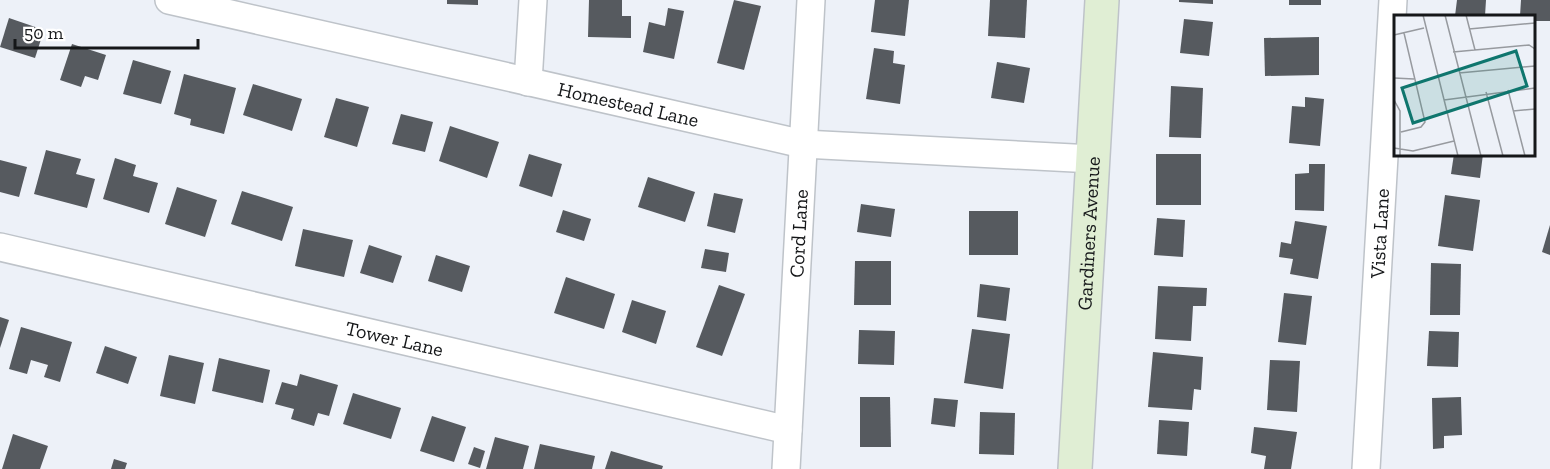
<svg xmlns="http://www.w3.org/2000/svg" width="1550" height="469" font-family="'Zilla Slab',serif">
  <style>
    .building { fill: #565a5f }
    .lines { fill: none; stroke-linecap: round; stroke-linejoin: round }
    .minor-casing { stroke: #bec3c9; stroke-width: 30 }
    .secondary-casing { stroke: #bec3c9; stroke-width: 36 }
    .minor { stroke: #fff; stroke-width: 27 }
    .secondary { stroke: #e0eed4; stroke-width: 33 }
    .labels { text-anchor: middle; stroke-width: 6; stroke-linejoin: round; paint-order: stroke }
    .street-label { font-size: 20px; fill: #151719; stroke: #fff }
    .inset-road { fill: none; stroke: #979a9f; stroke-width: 1.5 }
    .view { fill: #0f766e; fill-opacity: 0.15; stroke: #0f766e; stroke-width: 3 }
    .inset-edge { fill: none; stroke: #151719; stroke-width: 3 }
  </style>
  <rect width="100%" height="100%" fill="#edf1f8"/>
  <!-- building -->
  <g class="building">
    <polygon points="447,0 478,0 478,5 447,4"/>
    <polygon points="589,0 622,0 622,16 631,16 631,38 588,37"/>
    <polygon points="734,0 761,6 744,70 717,63"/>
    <polygon points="875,0 909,0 905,36 871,32"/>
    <polygon points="990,0 1027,0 1025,38 988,36"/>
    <polygon points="1179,0 1213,0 1213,4 1179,2"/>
    <rect x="1289" y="0" width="32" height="5"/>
    <polygon points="1457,0 1486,0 1485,16 1455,16"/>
    <polygon points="1521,0 1550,0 1550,21 1534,21 1534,16 1520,16"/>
    <polygon points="668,8 684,11 674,59 643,52 649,22 665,26"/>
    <polygon points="9,18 44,30 35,58 0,47"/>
    <polygon points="1184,19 1213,22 1209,56 1180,53"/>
    <polygon points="1319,37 1319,75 1265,76 1264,38"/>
    <polygon points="72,44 106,55 98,80 85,76 81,87 60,80"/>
    <polygon points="874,48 894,51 893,63 905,65 900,104 866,99"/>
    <polygon points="133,60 171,71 161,104 123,94"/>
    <polygon points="997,62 1030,68 1024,103 991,98"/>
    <polygon points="184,74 236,88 224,134 190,125 191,119 174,114"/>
    <polygon points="253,84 302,99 292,131 243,115"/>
    <polygon points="1171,86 1203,88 1201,138 1169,137"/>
    <polygon points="1305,97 1324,99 1320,146 1289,143 1292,106 1305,107"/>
    <polygon points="336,98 369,107 357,147 324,137"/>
    <polygon points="401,114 433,122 425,152 392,144"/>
    <polygon points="450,126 499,142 487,178 439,161"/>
    <polygon points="46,150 81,159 76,174 95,179 87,208 34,194"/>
    <polygon points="529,154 562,164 552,197 519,186"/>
    <rect x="1156" y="154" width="45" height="51"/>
    <polygon points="1454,154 1483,154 1480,178 1451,174"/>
    <polygon points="115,158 136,165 133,176 158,183 149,213 103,199"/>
    <polygon points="0,160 27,167 19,197 0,192"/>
    <polygon points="1309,164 1325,164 1324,211 1295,210 1295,174 1309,173"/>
    <polygon points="648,177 695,192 685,222 638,207"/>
    <polygon points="177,187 217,200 205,237 165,224"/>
    <polygon points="242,191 293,207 282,241 231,224"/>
    <polygon points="714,193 743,199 735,233 707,226"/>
    <polygon points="1445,195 1480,200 1473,251 1438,246"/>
    <polygon points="861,204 895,209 891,237 857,232"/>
    <polygon points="563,210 591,219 584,241 556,232"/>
    <rect x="969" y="211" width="49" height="44"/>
    <polygon points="1157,218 1185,220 1183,257 1154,255"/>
    <polygon points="1295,221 1327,226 1318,279 1290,274 1293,259 1279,257 1281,242 1291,244"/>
    <polygon points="1550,225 1550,255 1542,252"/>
    <polygon points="303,229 353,240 344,277 295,266"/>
    <polygon points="369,245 402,256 393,283 360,273"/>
    <polygon points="705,249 729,253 726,272 701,268"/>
    <polygon points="436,255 470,266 462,292 428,281"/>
    <polygon points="855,261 891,261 891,305 854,305"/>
    <polygon points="1431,263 1461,264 1460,315 1430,315"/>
    <polygon points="566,277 615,294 604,329 554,313"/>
    <polygon points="980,284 1010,288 1006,321 977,317"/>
    <polygon points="719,285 745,294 722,356 696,347"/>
    <polygon points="1158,286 1207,288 1206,306 1193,306 1191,341 1155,339"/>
    <polygon points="1284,293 1312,296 1306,345 1278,342"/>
    <polygon points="632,300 666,311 656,344 622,332"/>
    <polygon points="0,317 9,320 0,348"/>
    <polygon points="21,327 72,342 60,382 44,377 48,365 31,360 27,374 9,369"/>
    <polygon points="972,329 1010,334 1003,389 964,383"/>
    <polygon points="859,330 895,331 894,365 858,364"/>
    <polygon points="1429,331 1459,332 1458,367 1427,366"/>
    <polygon points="105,346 137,357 128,384 96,373"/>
    <polygon points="1153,352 1203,357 1201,390 1194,389 1192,410 1148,407"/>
    <polygon points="169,355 204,363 195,404 160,396"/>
    <polygon points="219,358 270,370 263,403 212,391"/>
    <polygon points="1270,360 1300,361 1297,412 1267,410"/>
    <polygon points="300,374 338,385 329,416 318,413 314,426 291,419 294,409 275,404 282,382 297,386"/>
    <polygon points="353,393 401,408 391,439 343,424"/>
    <polygon points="860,397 890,397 891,447 860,447"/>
    <polygon points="1461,397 1462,435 1444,436 1444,448 1433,449 1432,398"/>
    <polygon points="934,398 958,400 955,427 931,424"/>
    <polygon points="980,412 1015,413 1014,455 979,454"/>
    <polygon points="432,416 466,427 454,462 420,451"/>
    <polygon points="1159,420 1189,422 1187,456 1157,454"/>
    <polygon points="1254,427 1297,432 1291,469 1264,469 1266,456 1251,453"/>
    <polygon points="13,434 48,446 40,469 2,469"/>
    <polygon points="495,437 529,446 523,469 486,469"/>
    <polygon points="540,444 595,456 592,469 534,469"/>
    <polygon points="474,447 485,451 480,468 468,464"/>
    <polygon points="611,451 663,466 662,469 605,469"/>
    <polygon points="114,459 127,463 125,469 111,469"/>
  </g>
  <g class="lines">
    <!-- minor casing -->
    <g class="minor-casing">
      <g id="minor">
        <path id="s1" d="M169,0L803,144L1093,159"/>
        <polyline points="528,82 533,0"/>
        <path id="s2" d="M0,247L788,430"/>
        <path id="s3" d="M786,469L811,0"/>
        <path id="s4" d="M1366,469L1393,0"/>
      </g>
    </g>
    <!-- secondary casing -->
    <g class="secondary-casing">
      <g id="secondary">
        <path id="s5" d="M1075,469L1102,0"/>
      </g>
    </g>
    <!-- minor -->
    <use href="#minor" class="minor"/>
    <!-- secondary -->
    <use href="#secondary" class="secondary"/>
  </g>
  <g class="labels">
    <!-- street labels -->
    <g class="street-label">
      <text dy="7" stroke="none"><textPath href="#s1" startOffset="471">Homestead Lane</textPath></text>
      <text dy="7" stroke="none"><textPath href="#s3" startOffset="236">Cord Lane</textPath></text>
      <text dy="7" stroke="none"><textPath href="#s4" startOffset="236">Vista Lane</textPath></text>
      <text dy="7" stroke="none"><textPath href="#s5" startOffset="236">Gardiners Avenue</textPath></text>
      <text dy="7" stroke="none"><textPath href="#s2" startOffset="405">Tower Lane</textPath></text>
    </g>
  </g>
  <!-- overview -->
  <g transform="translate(1394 15)">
    <rect width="141" height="141" fill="#edf1f8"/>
    <path class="inset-road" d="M29,0L64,141M51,0L87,141M72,0L81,35M75,14L141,8M0,20L30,13M59,37L135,30L141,34M65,58L141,51M0,63L20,64M114,75L131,141M92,77L109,141M0,85L6,96V141M50,85L141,73M119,96L141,94M7,117L27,112L31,107L10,18M0,133L19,136L60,126"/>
    <path class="view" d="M122,36L133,71L19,108L8,73Z"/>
    <rect width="141" height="141" class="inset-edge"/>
  </g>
  <!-- scale -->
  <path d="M15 39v9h183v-9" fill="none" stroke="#151719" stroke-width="3"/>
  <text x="24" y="39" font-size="18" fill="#151719" stroke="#ffffff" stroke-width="4.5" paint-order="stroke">50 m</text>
</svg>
